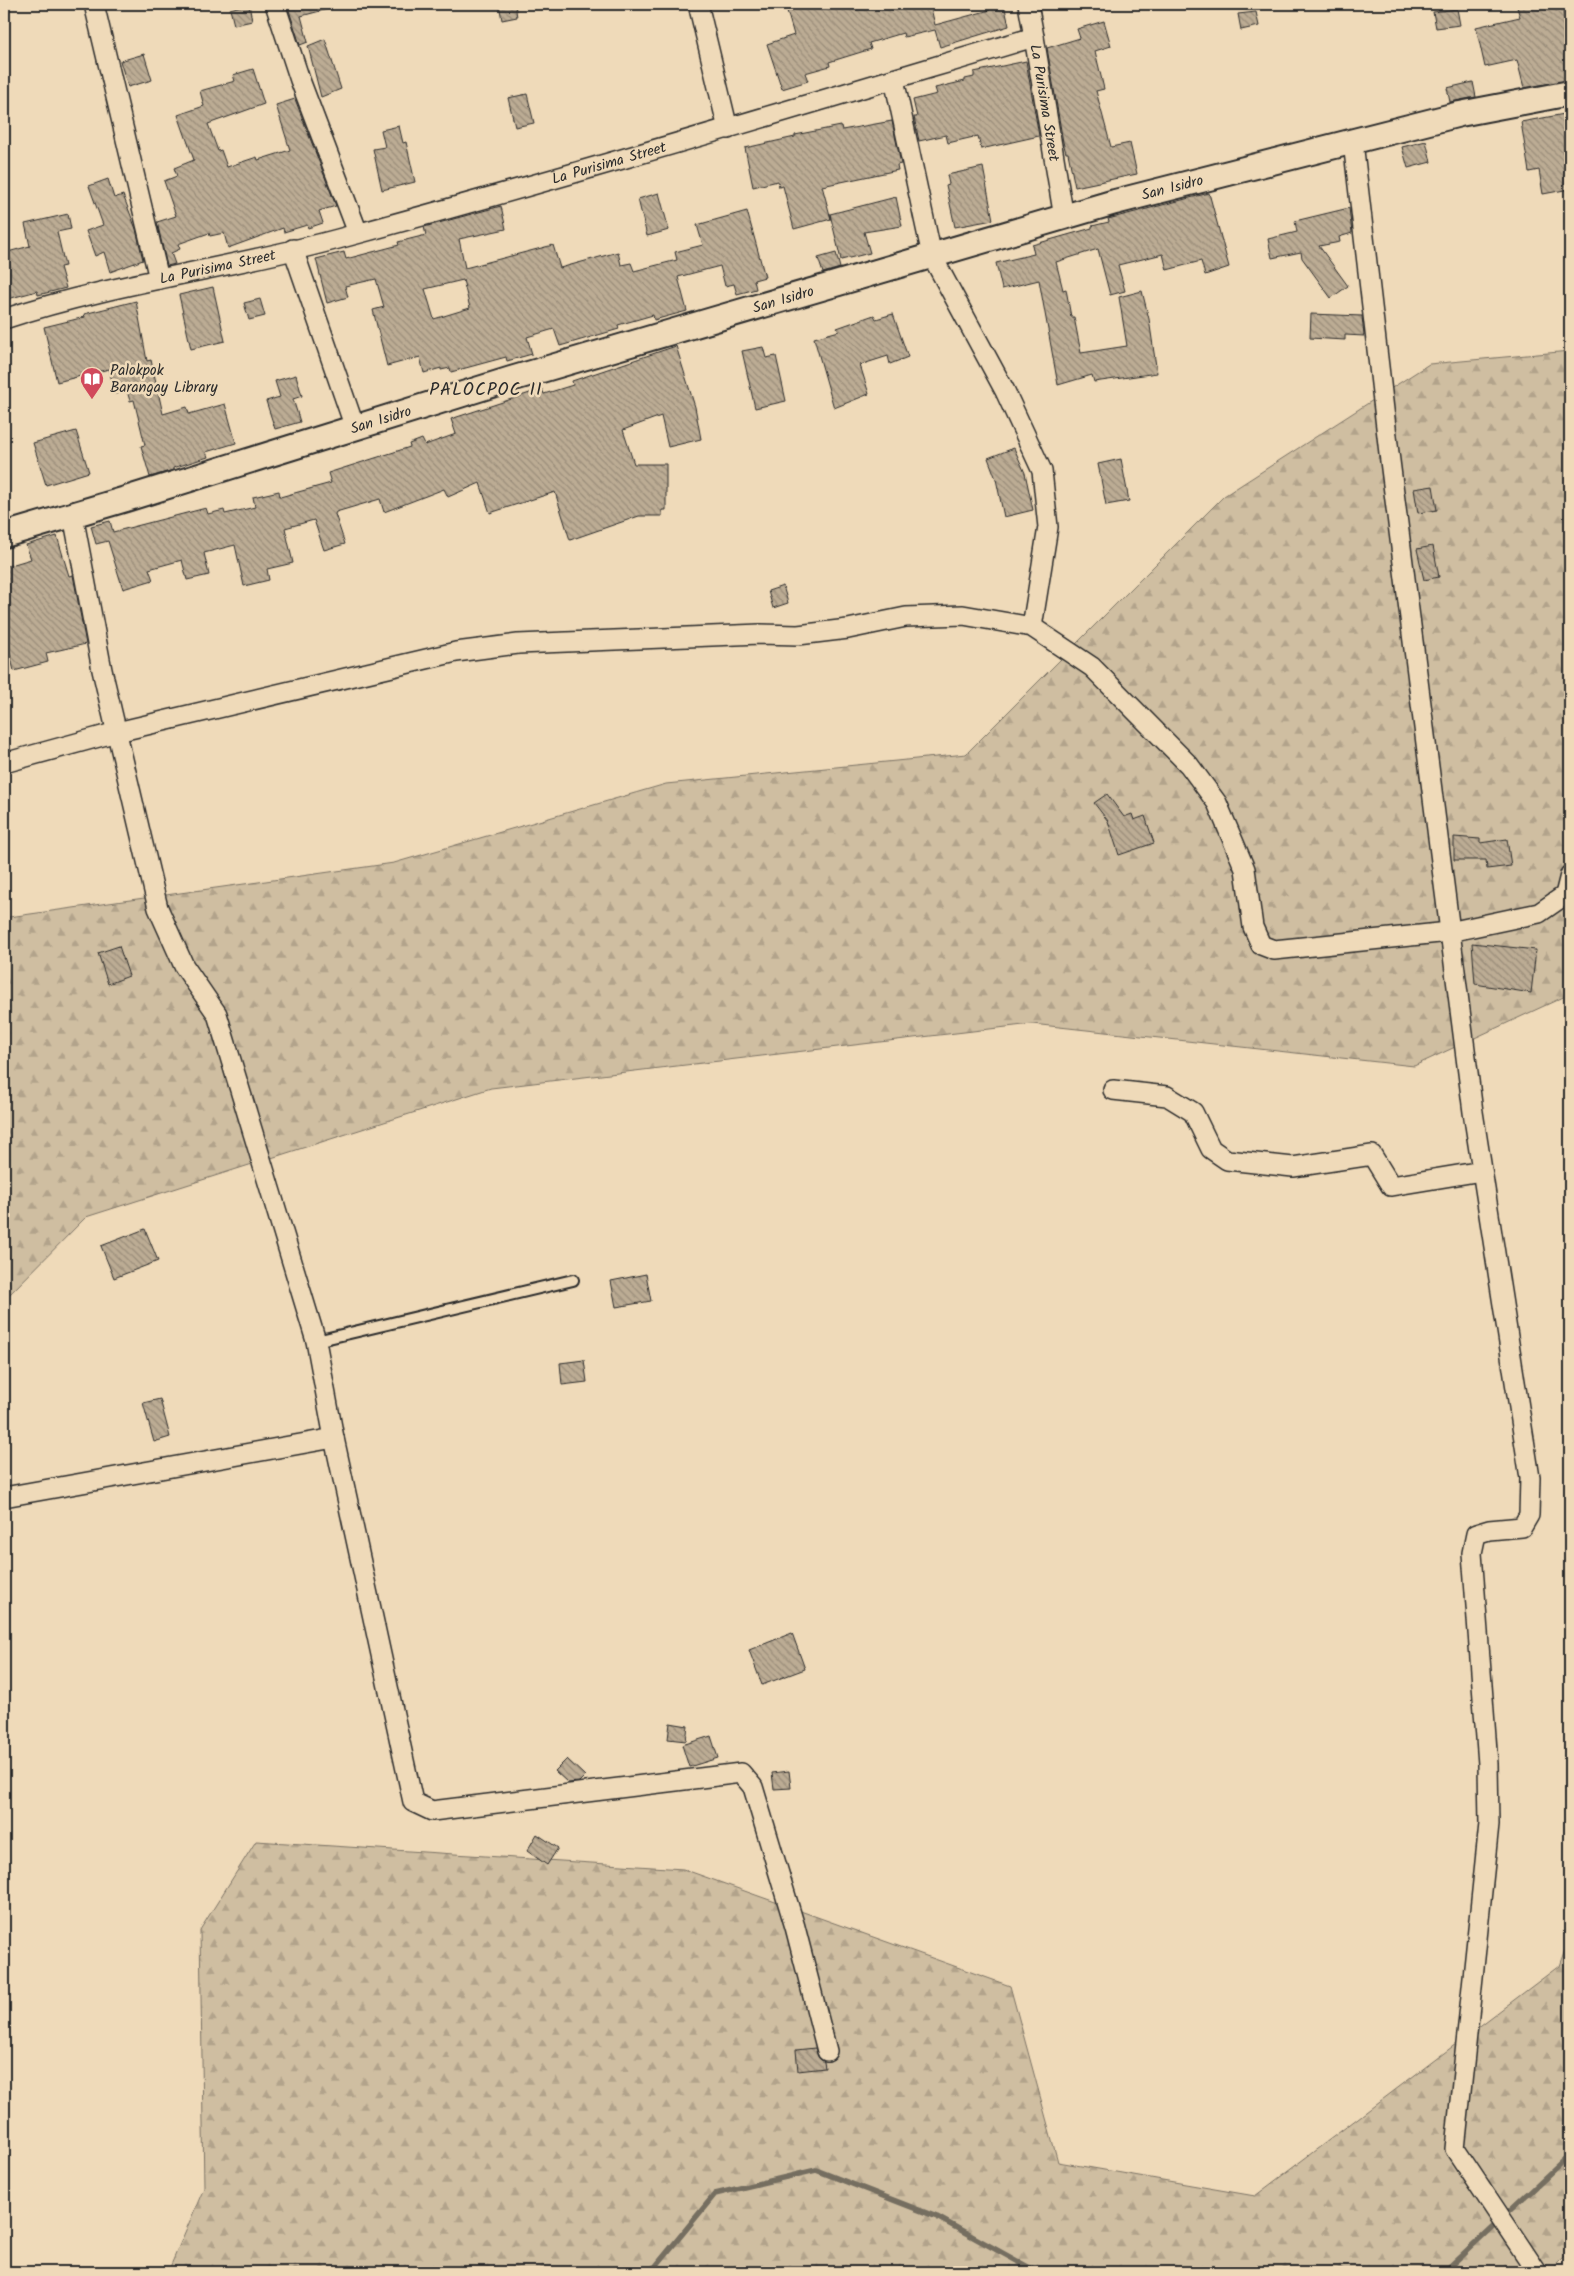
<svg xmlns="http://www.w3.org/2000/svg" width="1574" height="2276" font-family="Kalam,sans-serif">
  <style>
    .forest { fill: url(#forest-firs); stroke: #7d7466 }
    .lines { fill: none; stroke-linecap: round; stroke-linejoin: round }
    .stream { stroke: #756e60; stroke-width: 5.5 }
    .building { fill: url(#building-back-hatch); stroke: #2b2b2b; fill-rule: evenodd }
    .service-casing { stroke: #2b2b2b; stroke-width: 14 }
    .minor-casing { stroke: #2b2b2b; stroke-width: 22 }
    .tertiary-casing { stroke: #2b2b2b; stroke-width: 28 }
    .service { stroke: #efdab9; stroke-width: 10 }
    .minor { stroke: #efdab9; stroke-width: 19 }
    .tertiary { stroke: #efdab9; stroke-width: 24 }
    .labels { text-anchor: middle; stroke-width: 5; stroke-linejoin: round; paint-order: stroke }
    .street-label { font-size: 15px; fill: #2b2b2b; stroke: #efdab9 }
    .poi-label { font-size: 15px; fill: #2b2b2b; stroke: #efdab9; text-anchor: start }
    .quarter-label { font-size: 18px; letter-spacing: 1px; fill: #2b2b2b; stroke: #efdab9 }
  </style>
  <defs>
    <pattern id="forest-firs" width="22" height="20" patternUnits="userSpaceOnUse" patternTransform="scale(1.25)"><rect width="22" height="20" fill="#cfbea1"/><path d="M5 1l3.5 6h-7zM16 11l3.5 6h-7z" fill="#b2a38b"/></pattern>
    <pattern id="building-back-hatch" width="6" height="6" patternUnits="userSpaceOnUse" patternTransform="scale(1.25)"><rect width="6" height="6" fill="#bcac94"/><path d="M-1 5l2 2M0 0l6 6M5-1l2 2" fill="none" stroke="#998c79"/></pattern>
  </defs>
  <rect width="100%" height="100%" fill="#efdab9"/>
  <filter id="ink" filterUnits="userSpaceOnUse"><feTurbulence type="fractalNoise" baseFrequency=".02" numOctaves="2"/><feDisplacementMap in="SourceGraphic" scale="10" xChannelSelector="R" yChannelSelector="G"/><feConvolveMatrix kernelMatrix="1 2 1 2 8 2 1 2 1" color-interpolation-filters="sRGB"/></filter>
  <g filter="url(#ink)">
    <!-- forest -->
    <g class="forest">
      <polygon points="1570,351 1570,994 1414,1066 1032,1024 491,1088 86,1217 4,1300 4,921 9,917 394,863 666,784 966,754 1224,496 1429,364"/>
      <polygon points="256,1841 683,1869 1010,1986 1058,2162 1255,2196 1559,1966 1570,1935 1570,2253 1551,2272 168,2272 204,2188 200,1930"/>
    </g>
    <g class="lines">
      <!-- stream -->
      <g class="stream">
        <polyline points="651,2272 715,2194 816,2170 937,2217 1037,2272"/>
        <polyline points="1439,2272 1445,2271 1570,2154"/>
      </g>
    </g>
    <!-- building -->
    <g class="building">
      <polygon points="249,4 252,21 234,25 230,9"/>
      <polygon points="287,4 327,4 328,9 301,16 308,42 300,45"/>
      <polygon points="499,4 515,4 517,17 502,20"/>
      <polygon points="785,4 930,4 935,25 990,10 988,4 1004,4 1009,26 940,47 935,30 904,37 903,33 869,43 871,49 829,62 830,66 805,73 808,81 782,89 767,44 794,35"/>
      <polygon points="1516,4 1562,4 1566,28 1570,27 1570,80 1524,88 1517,60 1485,67 1476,27 1520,17"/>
      <polygon points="1457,9 1460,25 1436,28 1433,12"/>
      <polygon points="1256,12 1259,26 1241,30 1238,14"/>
      <polygon points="1104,21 1111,46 1095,51 1104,89 1096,91 1111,147 1130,143 1137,174 1075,187 1068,153 1066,153 1063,142 1047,48 1080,38 1077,29"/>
      <polygon points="325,39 341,89 321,97 308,46"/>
      <polygon points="144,54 152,80 128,87 120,61"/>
      <polygon points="1026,61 1039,136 981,149 978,136 948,143 946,135 919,141 914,117 917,117 913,100 937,94 935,88 965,81 965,79 974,77 974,72"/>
      <polygon points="253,69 264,104 208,124 218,151 221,150 227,167 257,157 258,160 290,150 276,105 295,99 336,206 319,211 323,223 308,228 307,225 284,232 283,228 228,248 224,233 210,236 209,233 178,244 180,249 171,253 175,264 167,266 157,222 176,216 164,181 177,176 174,168 194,160 178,115 204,106 200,91 235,81 233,75"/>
      <polygon points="1473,82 1476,97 1450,102 1447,88"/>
      <polygon points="527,94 534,123 515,127 508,98"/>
      <polygon points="1570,113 1570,189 1543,194 1539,170 1529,172 1521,122"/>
      <polygon points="892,121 901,164 897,165 898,170 822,186 831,219 794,229 783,186 779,187 778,181 753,187 745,148 795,137 795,135 841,126 842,130"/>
      <polygon points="399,126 403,143 406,142 415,182 382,190 373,149 385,147 381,130"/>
      <polygon points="1426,141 1431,162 1408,168 1402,147"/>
      <polygon points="983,167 993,220 955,227 946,185 949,184 947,175"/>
      <polygon points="108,179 114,198 123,195 136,229 143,260 110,272 104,252 95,256 86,231 103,225 89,186"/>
      <polygon points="659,193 669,230 647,236 638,199"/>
      <polygon points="1209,193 1229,267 1205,275 1201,261 1167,270 1163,254 1118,265 1125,291 1110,295 1098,249 1056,262 1063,290 1066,289 1071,317 1074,317 1081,353 1127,346 1119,297 1142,291 1149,319 1157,373 1094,382 1092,375 1058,385 1039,280 1002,289 996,263 1034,254 1032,245 1092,228 1092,226 1109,222 1108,219"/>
      <polygon points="896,197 902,226 864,232 870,253 841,260 830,214"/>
      <path d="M501,206L506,229L459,239L465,268L553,245L560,268L618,252L621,265L631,263L634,271L677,260L675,252L703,245L697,225L747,211L765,277L754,280L756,289L737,294L734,284L725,286L720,266L678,277L687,311L654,320L653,315L618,325L619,329L560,346L554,329L527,337L532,354L507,361L506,357L451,372L450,368L441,370V368L424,373L420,357L387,366L373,310L384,307L376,279L345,286L348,297L327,303L316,259L344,252L346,259L399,245L398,242L426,235L424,227ZM463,280L470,308L434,319L425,289Z"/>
      <polygon points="1349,208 1352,233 1339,237 1340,242 1319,246 1348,286 1331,298 1302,258 1301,252 1272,258 1268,239 1297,232 1295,221"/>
      <polygon points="68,214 71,229 57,232 65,266 60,267 66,288 38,295 37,291 4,300 4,253 30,246 25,224"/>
      <polygon points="836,253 840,268 823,273 818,258"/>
      <polygon points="213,287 225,341 191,349 179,295"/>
      <polygon points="260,299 265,316 249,320 244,303"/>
      <polygon points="136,301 147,361 151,360 163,414 187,407 189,414 225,404 236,443 206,452 208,457 173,468 173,470 150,477 141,446 145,445 134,400 130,401 127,391 115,394 109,369 57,382 44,327 85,317 84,314"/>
      <polygon points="893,314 908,357 890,364 888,356 860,365 869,394 834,408 814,338 839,331 837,328 874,315 876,319"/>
      <polygon points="1311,314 1362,316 1364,336 1345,335 1345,340 1310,338"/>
      <polygon points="676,346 695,407 701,439 668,447 661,416 623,430 634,464 666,464 666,510 662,510 662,516 639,516 570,540 555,492 490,513 480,483 448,497 444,489 384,512 380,499 336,512 335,514 345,544 324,550 314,520 285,528 293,563 267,569 269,580 244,586 235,545 204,553 209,575 187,580 182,560 149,569 153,580 123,589 108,541 96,544 91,526 110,521 113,532 206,508 208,514 224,510 225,514 255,507 253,497 279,491 280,497 331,483 328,473 410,447 409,444 422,439 425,445 456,434 451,419 542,389 544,394 573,385 572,381"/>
      <polygon points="763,347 766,358 776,356 786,401 755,408 742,351"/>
      <polygon points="296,375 302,396 293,399 300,422 275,429 266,401 280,397 275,381"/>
      <polygon points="76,431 89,472 46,485 33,443"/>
      <polygon points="1014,448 1025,473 1033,510 1004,517 996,479 988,458"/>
      <polygon points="1121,459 1129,501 1106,505 1098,464"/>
      <polygon points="1433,486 1437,510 1418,513 1414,489"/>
      <polygon points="57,536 69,576 73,575 86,644 46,653 48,662 14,671 4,629 4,567 31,559 26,545"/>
      <polygon points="1433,546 1439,577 1424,580 1417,549"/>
      <polygon points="783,586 788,603 773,608 768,591"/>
      <polygon points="1107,794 1124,817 1132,814 1134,820 1145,816 1154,843 1119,855 1108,821 1094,803"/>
      <polygon points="1454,837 1480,839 1480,843 1507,839 1511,866 1487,869 1486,860 1454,860"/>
      <polygon points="1472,943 1536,950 1531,993 1475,984"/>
      <polygon points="119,946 129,976 108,984 98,953"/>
      <polygon points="145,1229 158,1261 114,1278 101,1246"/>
      <polygon points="646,1274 651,1301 616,1307 611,1281"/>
      <polygon points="584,1360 587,1382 562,1385 560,1363"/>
      <polygon points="160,1399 170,1437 154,1442 143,1403"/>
      <polygon points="792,1633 805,1669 762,1685 749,1650"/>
      <polygon points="670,1723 688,1726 686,1741 668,1739"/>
      <polygon points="711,1736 718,1758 689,1767 682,1745"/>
      <polygon points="567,1759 585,1776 579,1782 568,1783 555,1771"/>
      <polygon points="789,1771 791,1788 774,1789 772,1773"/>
      <polygon points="537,1834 558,1848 547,1865 527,1851"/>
      <polygon points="815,2048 819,2058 824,2062 825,2068 798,2071 796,2050"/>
    </g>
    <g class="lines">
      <!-- service casing -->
      <g class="service-casing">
        <polyline id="service" points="316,1341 573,1280"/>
      </g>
      <!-- minor casing -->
      <g class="minor-casing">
        <g id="minor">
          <polyline points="94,4 159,279"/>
          <polyline points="275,4 300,80 358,233"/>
          <polyline points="698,4 728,129"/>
          <polyline points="1028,4 1034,37"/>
          <polyline points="894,79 932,256 1005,391 1042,471 1048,527 1032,627"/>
          <polyline points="1353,142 1389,453 1473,1112 1530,1478 1529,1515 1522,1527 1489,1530 1476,1534 1472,1553 1488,1764 1489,1824 1455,2149 1537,2272"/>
          <polyline points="293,249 355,428"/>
          <path id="s1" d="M4,319C112,283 227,269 338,239C571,176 802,106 1034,37L1064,218"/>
          <polyline points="73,515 102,670 158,908 184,966 217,1014 316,1341 334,1438 413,1802 432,1811 741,1773 753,1787 795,1927 827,2051"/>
          <polyline points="4,763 117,732 456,652 518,644 760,634 798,635 848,629 906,617 963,615 1032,627 1092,667 1189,765 1217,803 1245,869 1253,927 1261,945 1274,950 1449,932 1539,913 1565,895 1570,875"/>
          <polyline points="1113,1090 1167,1096 1193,1112 1211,1149 1227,1160 1293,1167 1372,1155 1391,1186 1482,1171"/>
          <polyline points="4,1497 334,1438"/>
        </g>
      </g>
      <!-- tertiary casing -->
      <g class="tertiary-casing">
        <g id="tertiary">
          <path id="s2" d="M4,535L126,499L511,379L1115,202L1460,114L1570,93"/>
        </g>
      </g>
      <!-- service -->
      <use href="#service" class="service"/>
      <!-- minor -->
      <use href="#minor" class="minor"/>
      <!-- tertiary -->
      <use href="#tertiary" class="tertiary"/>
    </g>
  </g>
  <!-- icons -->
  <defs>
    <g id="library-pin" transform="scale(1.25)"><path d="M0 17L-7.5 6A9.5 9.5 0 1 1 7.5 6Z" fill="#d1495b" stroke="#efdab9"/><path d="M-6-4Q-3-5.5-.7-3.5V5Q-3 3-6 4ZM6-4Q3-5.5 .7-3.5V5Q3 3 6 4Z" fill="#fff"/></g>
  </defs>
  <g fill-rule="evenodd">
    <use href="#library-pin" x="92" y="379"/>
  </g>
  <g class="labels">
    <!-- street labels -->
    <g class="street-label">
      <text dy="5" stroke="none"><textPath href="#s1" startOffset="1135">La Purisima Street</textPath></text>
      <text dy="5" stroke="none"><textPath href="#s1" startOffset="625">La Purisima Street</textPath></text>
      <text dy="5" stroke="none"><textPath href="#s2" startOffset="1219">San Isidro</textPath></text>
      <text dy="5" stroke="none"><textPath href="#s1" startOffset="220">La Purisima Street</textPath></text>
      <text dy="5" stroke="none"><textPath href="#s2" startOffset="814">San Isidro</textPath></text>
      <text dy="5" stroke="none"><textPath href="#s2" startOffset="394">San Isidro</textPath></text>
    </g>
    <!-- poi labels -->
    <g class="poi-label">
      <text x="110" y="375">Palokpok<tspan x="110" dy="17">Barangay Library</tspan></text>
    </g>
    <!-- quarter labels -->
    <g class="quarter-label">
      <text x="486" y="395">PALOCPOC II</text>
    </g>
  </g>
  <!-- margin -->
  <rect width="1574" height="2276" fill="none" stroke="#efdab9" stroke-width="20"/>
  <rect x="10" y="10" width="1554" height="2256" fill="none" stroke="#2b2b2b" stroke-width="2" filter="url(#ink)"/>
</svg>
